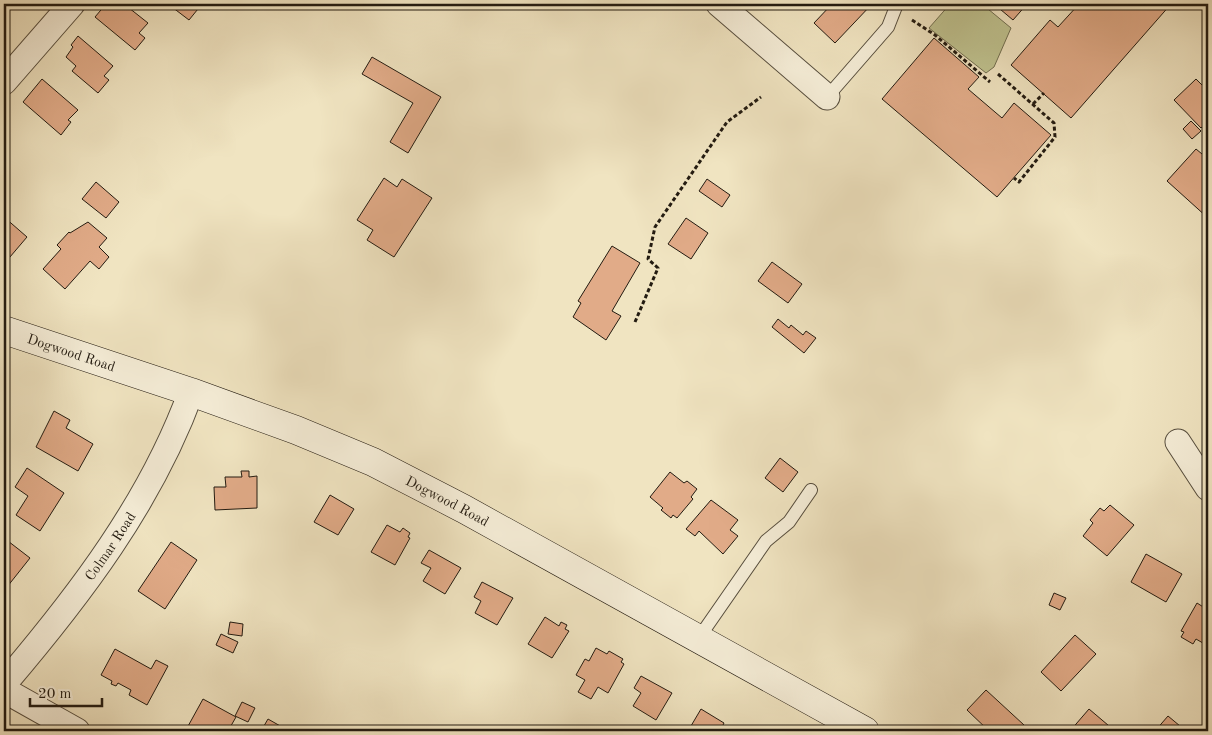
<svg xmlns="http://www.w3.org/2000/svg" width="1212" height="735" font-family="'Old Standard TT',serif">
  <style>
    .green { fill: #bfc28f; stroke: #716e50 }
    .building { fill: #e1ab88; stroke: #231b11 }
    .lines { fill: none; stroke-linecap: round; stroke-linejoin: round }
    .lane-casing { stroke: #564d3d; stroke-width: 14 }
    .street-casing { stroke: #564d3d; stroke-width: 27 }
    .secondary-casing { stroke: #231b11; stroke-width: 29 }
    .path { stroke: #231b11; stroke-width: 3; stroke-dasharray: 4 2.5; stroke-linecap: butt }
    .lane { stroke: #f5edd7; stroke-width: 12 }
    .street { stroke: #f5edd7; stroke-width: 25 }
    .secondary { stroke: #f5edd7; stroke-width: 28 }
    .labels { text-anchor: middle; stroke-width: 5; stroke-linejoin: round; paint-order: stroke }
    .street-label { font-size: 14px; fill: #231b11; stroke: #f5edd7 }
  </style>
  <rect width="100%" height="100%" fill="#f0e4c1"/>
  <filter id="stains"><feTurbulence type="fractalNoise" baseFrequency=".004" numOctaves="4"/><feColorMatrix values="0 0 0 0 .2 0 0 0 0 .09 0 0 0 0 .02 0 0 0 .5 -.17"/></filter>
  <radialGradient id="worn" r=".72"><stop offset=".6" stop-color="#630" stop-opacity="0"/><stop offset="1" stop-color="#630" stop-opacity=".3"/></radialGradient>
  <!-- green -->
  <polygon class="green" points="950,4 982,4 1011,28 994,67 986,73 929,28"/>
  <!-- building -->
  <g class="building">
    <polygon points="106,4 124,4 148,23 139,33 145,38 135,50 95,17"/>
    <polygon points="168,4 202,4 189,20"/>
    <polygon points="832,4 872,4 835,43 814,23"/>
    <polygon points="994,4 1027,4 1013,20"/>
    <polygon points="1079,4 1171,4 1071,118 1011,65 1050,20 1058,27"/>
    <polygon points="78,36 113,66 104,76 109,80 98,93 72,71 76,66 66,57 73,47 71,45"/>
    <polygon points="934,38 979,77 968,89 1002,118 1014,103 1051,135 997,197 882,99"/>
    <polygon points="372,57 441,97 408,153 390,142 413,103 362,74"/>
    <polygon points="42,79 78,110 68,120 71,122 61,135 23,102"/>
    <polygon points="1196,79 1208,91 1208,121 1201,128 1174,100"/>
    <polygon points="1191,121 1201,131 1192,139 1183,129"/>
    <polygon points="1196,149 1208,159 1208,218 1167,181"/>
    <polygon points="384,178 397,187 402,179 432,198 394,257 367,240 373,230 357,220"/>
    <polygon points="707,179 730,195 722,207 699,191"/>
    <polygon points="96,182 119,202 106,218 82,199"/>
    <polygon points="4,217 27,237 4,264"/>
    <polygon points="686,218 708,233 691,259 668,244"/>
    <polygon points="88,222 107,238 99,247 109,257 99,269 90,261 65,289 43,269 61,249 57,245 69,232 70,233"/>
    <polygon points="612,246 640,263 612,311 621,316 606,340 573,317 581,303 578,301"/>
    <polygon points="772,262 802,284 788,303 758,281"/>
    <polygon points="778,319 789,328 791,325 803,335 806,331 816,338 804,353 772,327"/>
    <polygon points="54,411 70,420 66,428 93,444 78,471 36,447"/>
    <polygon points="780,458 798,472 783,492 765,478"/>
    <polygon points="27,468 64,493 40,531 16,515 28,496 15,487"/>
    <polygon points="241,471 249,471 249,477 257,476 257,508 215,510 214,487 226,487 225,477 242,477"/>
    <polygon points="670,472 684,483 687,481 697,489 691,497 693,499 677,518 673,515 671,518 661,510 663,508 650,497"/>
    <polygon points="330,495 354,509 338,535 314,522"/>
    <polygon points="711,500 738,520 730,530 738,536 723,554 699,531 695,536 686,529"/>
    <polygon points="1110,505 1134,525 1107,556 1083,536 1093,523 1090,520 1100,508 1104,511"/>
    <polygon points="387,525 400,532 403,528 410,533 408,537 410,538 395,565 371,552"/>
    <polygon points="4,538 30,558 7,587 4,584"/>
    <polygon points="171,542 197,560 165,609 138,591"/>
    <polygon points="429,550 461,568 445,594 423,581 431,568 421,563"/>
    <polygon points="1146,554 1182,574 1166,602 1131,582"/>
    <polygon points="482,582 513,598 497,625 475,613 481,601 474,597"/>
    <polygon points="1054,593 1066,598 1060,610 1049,605"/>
    <polygon points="1197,603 1208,610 1208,646 1196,639 1193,644 1181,637 1184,632 1181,631"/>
    <polygon points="545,617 559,626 561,622 567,625 565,629 569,631 552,658 528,644"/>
    <polygon points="230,622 243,624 242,636 228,634"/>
    <polygon points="221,634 238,642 233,653 216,645"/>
    <polygon points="1075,635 1096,654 1061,691 1041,672"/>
    <polygon points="596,648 607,654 609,651 623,659 621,662 624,664 608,693 598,687 591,699 578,692 585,680 576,675 585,659 589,661"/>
    <polygon points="115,649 151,669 156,660 168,666 147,705 129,695 131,690 118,683 116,686 111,684 112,681 101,675"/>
    <polygon points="641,676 672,693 656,720 633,706 641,693 634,688"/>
    <polygon points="986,690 1024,725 1018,731 989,731 967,710"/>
    <polygon points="203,699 236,717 228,731 193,731 187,728"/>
    <polygon points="242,702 255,708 248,722 235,716"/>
    <polygon points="701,709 724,723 720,731 688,731"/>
    <polygon points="1089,709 1115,731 1070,731"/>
    <polygon points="1168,716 1186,731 1155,731"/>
    <polygon points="268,719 289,731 261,731"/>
  </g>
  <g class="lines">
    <!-- lane casing -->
    <g class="lane-casing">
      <g id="lane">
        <polyline points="827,97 888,27 897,4"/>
        <polyline points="698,639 766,541 789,522 811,490"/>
      </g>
    </g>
    <!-- street casing -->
    <g class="street-casing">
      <g id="street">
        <polyline points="719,4 827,97"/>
        <polyline points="4,82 72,4"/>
        <polyline points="1178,442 1208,488"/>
        <path id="s1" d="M4,684C79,596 151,502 191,392"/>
        <polyline points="4,690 77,731"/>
      </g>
    </g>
    <!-- secondary casing -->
    <g class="secondary-casing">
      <g id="secondary">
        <path id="s2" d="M4,330L191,392L296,430L373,462L464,509L865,731"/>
      </g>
    </g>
    <!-- path -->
    <g class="path">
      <polyline points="912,20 935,35 990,82"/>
      <polyline points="998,74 1054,123 1055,137 1019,182 1014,178"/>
      <polyline points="1033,104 1044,93"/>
      <polyline points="635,322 658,268 648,259 655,227 727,122 761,97"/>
    </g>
    <!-- lane -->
    <use href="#lane" class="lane"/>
    <!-- street -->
    <use href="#street" class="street"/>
    <!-- secondary -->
    <use href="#secondary" class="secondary"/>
  </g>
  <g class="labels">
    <!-- street labels -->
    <g class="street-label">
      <text dy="5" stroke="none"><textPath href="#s2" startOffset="71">Dogwood Road</textPath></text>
      <text dy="5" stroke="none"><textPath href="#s2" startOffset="476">Dogwood Road</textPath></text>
      <text dy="5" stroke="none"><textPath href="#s1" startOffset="174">Colmar Road</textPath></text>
    </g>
  </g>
  <!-- margin -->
  <rect width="1212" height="735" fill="none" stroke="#f0e4c1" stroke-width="20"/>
  <rect x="5" y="5" width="1202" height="725" fill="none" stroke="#231b11" stroke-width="2.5"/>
  <rect x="10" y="10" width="1192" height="715" fill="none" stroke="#231b11"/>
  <!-- scale -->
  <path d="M30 698v8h72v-8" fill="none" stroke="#231b11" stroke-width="2.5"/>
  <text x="38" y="698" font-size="15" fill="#231b11" stroke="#f5edd7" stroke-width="4" paint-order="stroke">20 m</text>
  <rect width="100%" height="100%" filter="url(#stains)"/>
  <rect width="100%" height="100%" fill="url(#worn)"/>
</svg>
